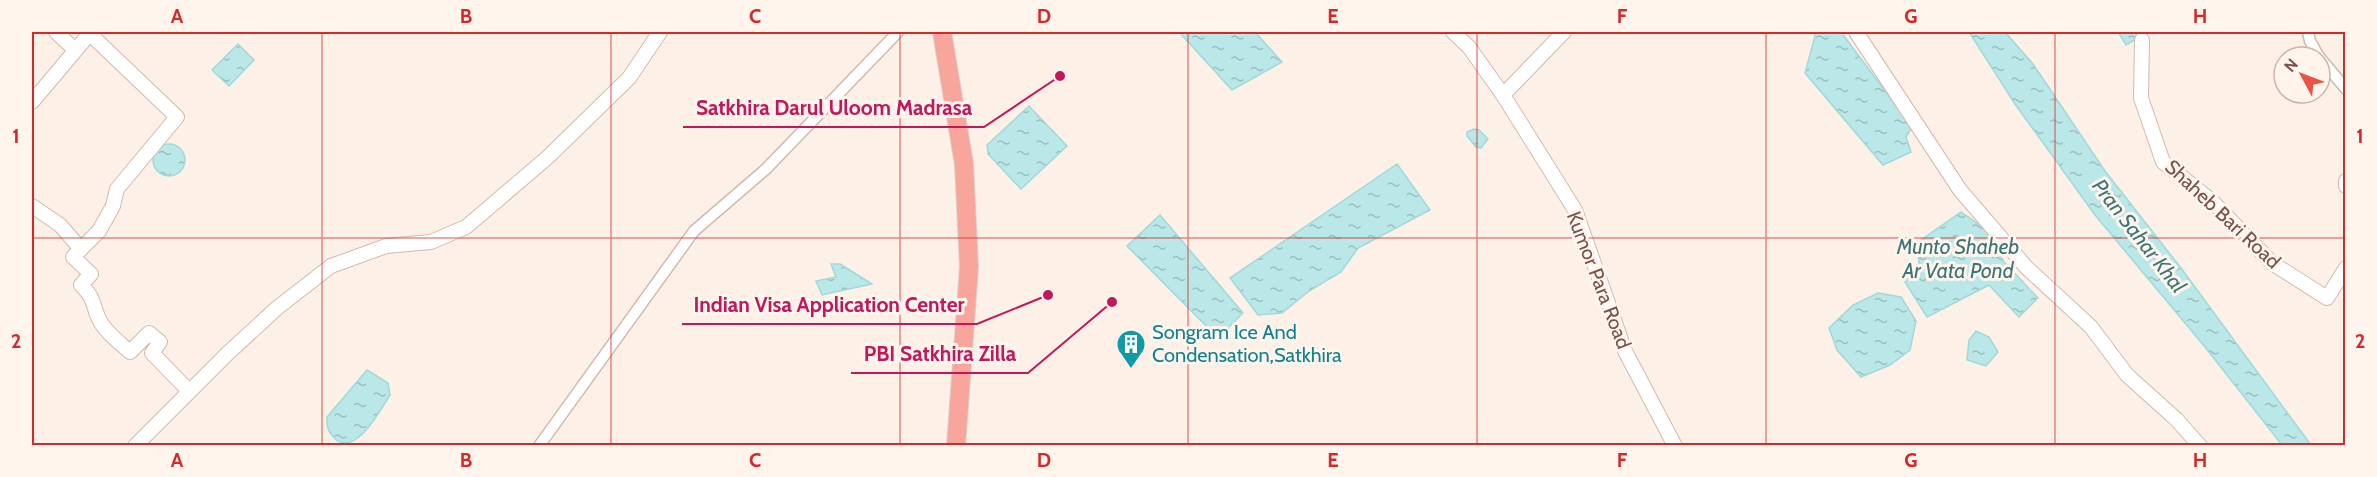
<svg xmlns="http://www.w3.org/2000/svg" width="2377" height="477" font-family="Cabin,sans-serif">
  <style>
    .water { fill: url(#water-ripples); stroke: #a0d9d9; stroke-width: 1.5 }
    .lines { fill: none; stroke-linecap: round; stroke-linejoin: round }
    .street-casing { stroke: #d1b9ae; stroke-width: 13 }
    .secondary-casing { stroke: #d4b8ac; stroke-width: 16 }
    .highway-casing { stroke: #d9cfcc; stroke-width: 20 }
    .street { stroke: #fff; stroke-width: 10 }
    .secondary { stroke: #fff; stroke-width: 14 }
    .highway { stroke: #f8a69c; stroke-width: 18 }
    .grid { fill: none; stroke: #d62828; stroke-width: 1.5; stroke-opacity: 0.55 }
    .labels { text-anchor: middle; stroke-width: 6; stroke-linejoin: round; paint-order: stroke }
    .street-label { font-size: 20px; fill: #77534a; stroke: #fff5ed }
    .culture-label { font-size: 20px; fill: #0d838f; stroke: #fff5ed; text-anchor: start }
    .water-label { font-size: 21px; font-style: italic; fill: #3a7576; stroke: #fff5ed }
    .leader { fill: none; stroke: #c2185b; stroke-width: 2 }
    .callout-dot { fill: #c2185b; stroke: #fff5ed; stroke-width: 2 }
    .callout-label { font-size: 21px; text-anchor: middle; font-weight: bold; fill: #c2185b; stroke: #fff5ed; stroke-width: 6; stroke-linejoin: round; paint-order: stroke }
    .neatline { fill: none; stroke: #d62828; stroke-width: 2 }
    .grid-label { font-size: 20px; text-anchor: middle; font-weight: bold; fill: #d62828 }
  </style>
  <defs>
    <pattern id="water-ripples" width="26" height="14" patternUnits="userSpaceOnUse" patternTransform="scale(1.5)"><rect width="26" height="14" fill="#bae7e7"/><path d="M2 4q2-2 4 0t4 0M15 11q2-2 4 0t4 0" fill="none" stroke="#9cbebd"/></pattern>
  </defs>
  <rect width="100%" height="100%" fill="#fdf1e7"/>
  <!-- water -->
  <g class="water">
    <polygon points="1179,32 1255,32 1282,62 1232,90"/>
    <polygon points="1816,32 1841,32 1912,127 1906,137 1911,152 1883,165 1805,73"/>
    <polygon points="1969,32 2005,32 2033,64 2105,171 2181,268 2311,445 2282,445 2205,347 2095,215 2015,104"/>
    <polygon points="2118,32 2148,32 2126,45"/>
    <polygon points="238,44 254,60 229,86 212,70"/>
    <polygon points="1029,106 1067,146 1021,189 988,154 987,145"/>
    <polygon points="1474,129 1479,130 1488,139 1481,148 1476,147 1467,136 1467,132"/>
    <circle cx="169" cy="160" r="16"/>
    <polygon points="1397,164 1430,210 1358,248 1341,272 1309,291 1282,313 1258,315 1230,278"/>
    <polygon points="1961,212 1987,230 2004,262 2038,298 2019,317 1989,285 1927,317 1905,282 1919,264 1918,249 1921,240"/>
    <polygon points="1160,215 1243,313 1218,338 1127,246"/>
    <polygon points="831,264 840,264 872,284 822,295 816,281 836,277"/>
    <polygon points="1878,293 1901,297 1916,321 1910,350 1890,365 1861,377 1837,350 1829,328 1853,305"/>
    <polygon points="1976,331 1989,337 1998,352 1986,366 1967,360 1969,340"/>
    <path d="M367,370L388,383L390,395C380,410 356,458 334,438C328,432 326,426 327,417Z"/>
  </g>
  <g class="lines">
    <!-- street casing -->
    <g class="street-casing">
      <g id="street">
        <polyline points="2308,32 2310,41 2319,57"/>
        <polyline points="2320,58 2346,89"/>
        <polyline points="539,446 694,231 766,169 898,32"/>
      </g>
    </g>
    <!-- secondary casing -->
    <g class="secondary-casing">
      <g id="secondary">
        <polyline points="56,32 75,50"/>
        <polyline points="1453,32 1469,47 1503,95 1575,210 1625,351 1675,446"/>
        <polyline points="1856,32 1960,190 2026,267 2091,327 2127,375 2177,420 2200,446"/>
        <path d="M89,33L177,117L117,189L113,206L99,231L73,257L91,274L81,285C96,300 91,302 99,319C104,331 120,343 130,352L149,333L160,342L152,353L189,391"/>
        <polyline points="2142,40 2141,98 2163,162 2213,202 2272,263 2327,298 2346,268"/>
        <polyline points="1503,95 1564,32"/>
        <polyline points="32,102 91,32"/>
        <polyline points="2346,181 2346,186"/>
        <polyline points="32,206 60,225 81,249"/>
        <polyline points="135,446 227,354 277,308 331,266 386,246 431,242 466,227 548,157 629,78 660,32"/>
      </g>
    </g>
    <!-- highway casing -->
    <g class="highway-casing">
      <polyline id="highway" points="942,32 964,164 969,267 956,446"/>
    </g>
    <!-- street -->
    <use href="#street" class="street"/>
    <!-- secondary -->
    <use href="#secondary" class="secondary"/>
    <!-- highway -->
    <use href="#highway" class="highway"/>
  </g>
  <!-- grid -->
  <path class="grid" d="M322,32V446M611,32V446M900,32V446M1188,32V446M1477,32V446M1766,32V446M2055,32V446M32,238H2346"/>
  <!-- icons -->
  <defs>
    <g id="building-pin" transform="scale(1.5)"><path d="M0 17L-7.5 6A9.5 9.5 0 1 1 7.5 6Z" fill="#0f9aa8" stroke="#fff5ed"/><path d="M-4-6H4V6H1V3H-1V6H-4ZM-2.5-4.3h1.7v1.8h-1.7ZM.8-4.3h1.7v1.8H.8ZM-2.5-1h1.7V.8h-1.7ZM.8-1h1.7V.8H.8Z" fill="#fff"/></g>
  </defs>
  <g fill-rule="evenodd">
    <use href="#building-pin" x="1131" y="344"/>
  </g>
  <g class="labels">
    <!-- street labels -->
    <g class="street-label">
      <text transform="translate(2223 214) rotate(43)" y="7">Shaheb Bari Road</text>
      <text transform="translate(1599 280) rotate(69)" y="7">Kumor Para Road</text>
    </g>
    <!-- culture labels -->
    <g class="culture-label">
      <text x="1152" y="339">Songram Ice And<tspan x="1152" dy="23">Condensation,Satkhira</tspan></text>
    </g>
    <!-- water labels -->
    <g class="water-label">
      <text transform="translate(2139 236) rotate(52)" y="7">Pran Sahar Khal</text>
      <text x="1958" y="254">Munto Shaheb<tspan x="1958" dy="24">Ar Vata Pond</tspan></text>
    </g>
  </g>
  <!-- callouts -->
  <path class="leader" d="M1060 76L984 127H683M1048 295L977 324H682M1112 302L1028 373H851"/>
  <g class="callout-dot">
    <circle cx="1060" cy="76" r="6"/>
    <circle cx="1048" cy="295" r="6"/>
    <circle cx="1112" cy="302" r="6"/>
  </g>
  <g class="callout-label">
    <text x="834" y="115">Satkhira Darul Uloom Madrasa</text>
    <text x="829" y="312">Indian Visa Application Center</text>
    <text x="940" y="361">PBI Satkhira Zilla</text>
  </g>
  <!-- border -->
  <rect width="2377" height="477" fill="none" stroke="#fff5ed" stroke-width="66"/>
  <!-- north arrow -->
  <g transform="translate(2302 75) rotate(311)"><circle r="28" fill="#fff5ed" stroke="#c9b4ac" stroke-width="1.5"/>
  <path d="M0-4.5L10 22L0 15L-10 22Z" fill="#e95449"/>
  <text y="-9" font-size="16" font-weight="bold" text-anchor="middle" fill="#77534a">N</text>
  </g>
  <rect x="33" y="33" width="2311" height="411" class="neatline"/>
  <g class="grid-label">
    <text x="177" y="23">A</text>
    <text x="466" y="23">B</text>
    <text x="755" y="23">C</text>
    <text x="1044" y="23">D</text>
    <text x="1333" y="23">E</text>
    <text x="1622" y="23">F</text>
    <text x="1911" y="23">G</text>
    <text x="2200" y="23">H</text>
    <text x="16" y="143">1</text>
    <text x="2360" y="143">1</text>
    <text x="16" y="348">2</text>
    <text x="2360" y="348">2</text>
    <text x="177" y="467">A</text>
    <text x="466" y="467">B</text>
    <text x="755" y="467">C</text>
    <text x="1044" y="467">D</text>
    <text x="1333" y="467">E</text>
    <text x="1622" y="467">F</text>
    <text x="1911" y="467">G</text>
    <text x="2200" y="467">H</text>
  </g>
</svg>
